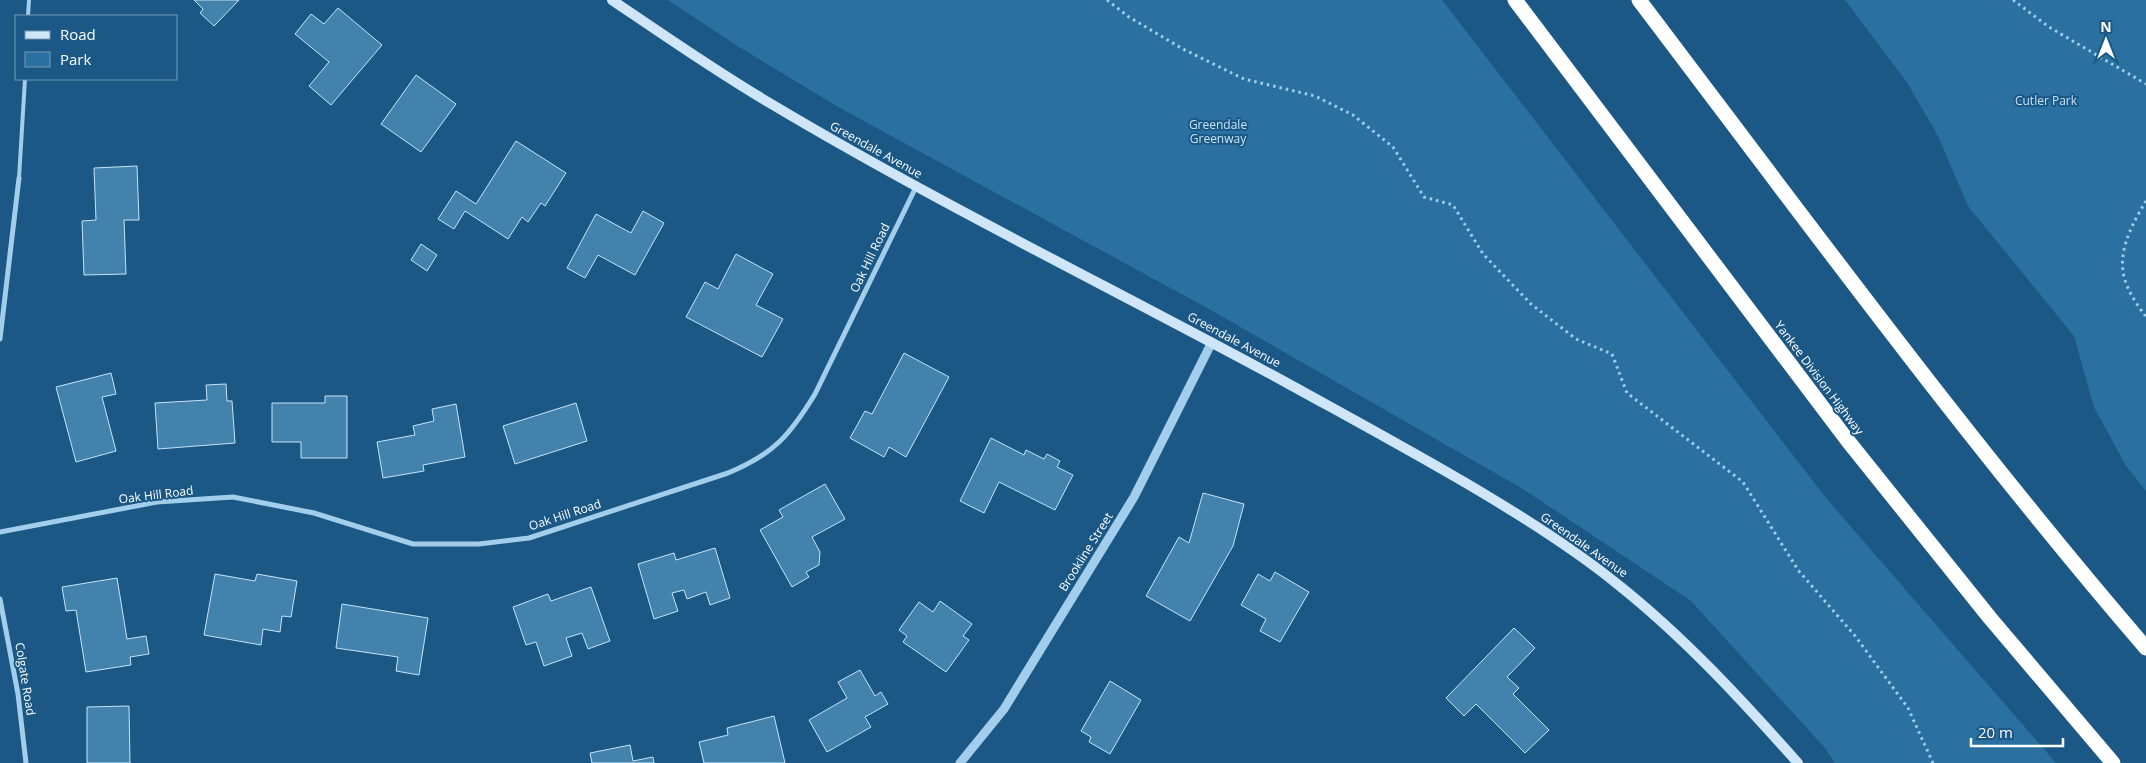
<svg xmlns="http://www.w3.org/2000/svg" width="2146" height="763" font-family="'Open Sans',sans-serif">
  <style>
    .green { fill: #2a71a2 }
    .building { fill: #4482ae; stroke: #c6e4f8 }
    .lines { fill: none; stroke-linecap: round; stroke-linejoin: round }
    .path { stroke: #a2cdeb; stroke-width: 3; stroke-dasharray: 2.5 4; stroke-linecap: butt }
    .service { stroke: #a2cdeb; stroke-width: 4 }
    .minor { stroke: #a2cdeb; stroke-width: 5 }
    .tertiary { stroke: #a2cdeb; stroke-width: 9 }
    .secondary { stroke: #cee6f8; stroke-width: 10 }
    .motorway { stroke: #fff; stroke-width: 15 }
    .labels { text-anchor: middle; stroke-width: 4; stroke-linejoin: round; paint-order: stroke }
    .park-label { font-size: 12px; fill: #c6e4f8; stroke: #1b5885 }
    .street-label { font-size: 12px; fill: #fff; stroke: #1b5885 }
  </style>
  <rect width="100%" height="100%" fill="#1b5885"/>
  <!-- green -->
  <g class="green">
    <polygon points="668,0 1442,0 1826,498 2056,763 1835,763 1825,748 1691,601 1523,489 1209,309 840,108 739,47"/>
    <polygon points="1845,0 2146,0 2146,491 2126,466 2094,407 2074,336 1968,206 1937,134 1906,81"/>
  </g>
  <!-- building -->
  <g class="building">
    <polygon points="194,0 239,0 214,26 200,13 203,9"/>
    <polygon points="338,8 382,45 331,105 309,86 329,62 295,34 311,14 324,24"/>
    <polygon points="416,75 456,104 421,152 381,124"/>
    <polygon points="516,141 566,173 545,206 541,203 528,222 522,217 508,239 465,211 454,229 438,219 456,191 476,204"/>
    <polygon points="137,166 139,220 124,220 126,274 84,275 82,221 96,220 94,168"/>
    <polygon points="643,211 664,223 635,275 598,255 585,278 567,268 596,214 631,233"/>
    <polygon points="421,244 437,255 427,271 411,260"/>
    <polygon points="736,254 773,274 756,305 783,319 762,357 686,317 705,282 718,289"/>
    <polygon points="904,353 949,377 906,457 889,447 884,457 850,438 865,411 872,414"/>
    <polygon points="111,373 116,394 102,397 116,451 76,462 56,387"/>
    <polygon points="226,384 227,401 232,401 235,443 158,449 155,403 207,400 206,385"/>
    <polygon points="325,396 347,396 347,458 301,458 301,442 272,442 272,403 325,403"/>
    <polygon points="576,403 587,441 515,464 503,426"/>
    <polygon points="456,404 465,457 423,465 424,471 383,478 377,442 415,435 413,426 434,421 432,409"/>
    <polygon points="991,438 1024,455 1026,450 1044,459 1047,454 1060,461 1057,467 1073,475 1055,510 999,482 984,513 960,501"/>
    <polygon points="825,484 845,519 812,537 820,552 819,565 806,572 809,577 792,587 760,530 783,517 779,510"/>
    <polygon points="1203,493 1244,504 1233,546 1190,621 1146,596 1179,537 1189,543"/>
    <polygon points="715,548 730,598 710,605 706,592 687,599 684,590 672,593 678,611 654,619 638,564 674,553 676,560"/>
    <polygon points="1275,572 1309,592 1280,642 1260,631 1266,619 1241,605 1258,574 1270,581"/>
    <polygon points="215,574 255,581 257,574 297,581 291,617 282,616 280,632 263,629 261,645 204,635"/>
    <polygon points="117,578 127,639 146,636 149,654 130,657 131,665 86,672 76,610 66,611 62,587"/>
    <polygon points="591,587 610,641 588,649 582,633 566,638 572,656 544,666 536,642 526,645 513,607 548,594 551,601"/>
    <polygon points="940,601 972,624 963,636 969,640 946,672 903,642 907,636 899,630 919,602 933,612"/>
    <polygon points="342,604 428,618 419,675 396,671 398,657 336,648"/>
    <polygon points="1514,628 1535,648 1507,677 1519,688 1513,694 1549,730 1525,753 1476,704 1464,716 1446,698"/>
    <polygon points="860,670 875,696 881,692 888,704 865,717 871,727 827,752 809,720 847,698 838,682"/>
    <polygon points="1110,681 1141,700 1110,754 1089,742 1091,737 1081,731"/>
    <polygon points="129,706 130,763 87,763 87,707"/>
    <polygon points="774,716 785,763 704,763 699,742 728,735 727,728"/>
    <polygon points="630,745 633,761 653,757 654,763 592,763 590,753"/>
  </g>
  <g class="lines">
    <!-- path -->
    <g class="path">
      <polyline points="1107,0 1129,17 1183,49 1244,79 1315,96 1353,115 1393,147 1424,197 1453,205 1483,254 1531,304 1576,339 1612,354 1627,393 1743,482 1798,570 1856,637 1908,708 1933,763"/>
      <polyline points="2013,0 2049,27 2146,84"/>
      <path d="M2146,201C2132,224 2115,255 2126,283C2130,295 2139,307 2146,317"/>
    </g>
    <!-- service -->
    <g class="service">
      <polyline points="28,16 29,0"/>
      <polyline points="19,178 25,79"/>
    </g>
    <!-- minor -->
    <g class="minor">
      <polyline points="0,339 19,178"/>
      <path d="M0,532L157,502L233,497L314,513L413,544H479L529,538L728,473C774,454 790,435 815,394L916,187"/>
      <polyline points="0,599 18,694 26,763"/>
    </g>
    <!-- tertiary -->
    <polyline class="tertiary" points="960,763 1004,709 1134,497 1212,342"/>
    <!-- secondary -->
    <path class="secondary" d="M612,0C665,36 718,73 773,105C941,205 1116,290 1287,383C1354,420 1421,456 1486,495C1531,522 1575,550 1616,583C1683,636 1741,699 1798,763"/>
    <!-- motorway -->
    <g class="motorway">
      <polyline points="1515,0 1848,441 1990,618 2113,763"/>
      <path d="M1639,0C1805,219 1967,440 2146,648"/>
    </g>
  </g>
  <g class="labels">
    <!-- park labels -->
    <g class="park-label">
      <text x="2046" y="105">Cutler Park</text>
      <text x="1218" y="129">Greendale<tspan x="1218" dy="14">Greenway</tspan></text>
    </g>
    <!-- street labels -->
    <g class="street-label">
      <text transform="translate(876 150) rotate(29)" y="4">Greendale Avenue</text>
      <text transform="translate(870 258) rotate(-64)" y="4">Oak Hill Road</text>
      <text transform="translate(1234 340) rotate(28)" y="4">Greendale Avenue</text>
      <text transform="translate(1819 378) rotate(53)" y="4">Yankee Division Highway</text>
      <text transform="translate(156 495) rotate(-7)" y="4">Oak Hill Road</text>
      <text transform="translate(565 515) rotate(-18)" y="4">Oak Hill Road</text>
      <text transform="translate(1584 545) rotate(35)" y="4">Greendale Avenue</text>
      <text transform="translate(1086 552) rotate(-58)" y="4">Brookline Street</text>
      <text transform="translate(25 679) rotate(81)" y="4">Colgate Road</text>
    </g>
  </g>
  <!-- legend -->
  <rect x="15" y="15" width="162" height="65" fill="#1b5885" stroke="#769bb6"/>
  <rect x="25" y="31" width="25" height="8" fill="#cee6f8" stroke="#769bb6"/>
  <text x="60" y="40" font-size="15" fill="#ffffff">Road</text>
  <rect x="25" y="52" width="25" height="15" fill="#2a71a2" stroke="#769bb6"/>
  <text x="60" y="65" font-size="15" fill="#ffffff">Park</text>
  <!-- north arrow -->
  <g transform="translate(2106 40)" stroke="#1b5885" stroke-width="4" paint-order="stroke">
  <path d="M0-4L9 19L0 12L-9 19Z" fill="#ffffff"/>
  <text y="-8" font-size="14" font-weight="bold" text-anchor="middle" fill="#ffffff">N</text>
  </g>
  <!-- scale -->
  <path d="M1971 738v8h92v-8" fill="none" stroke="#ffffff" stroke-width="2.5"/>
  <text x="1978" y="738" font-size="15" fill="#ffffff" stroke="#1b5885" stroke-width="4" paint-order="stroke">20 m</text>
</svg>
